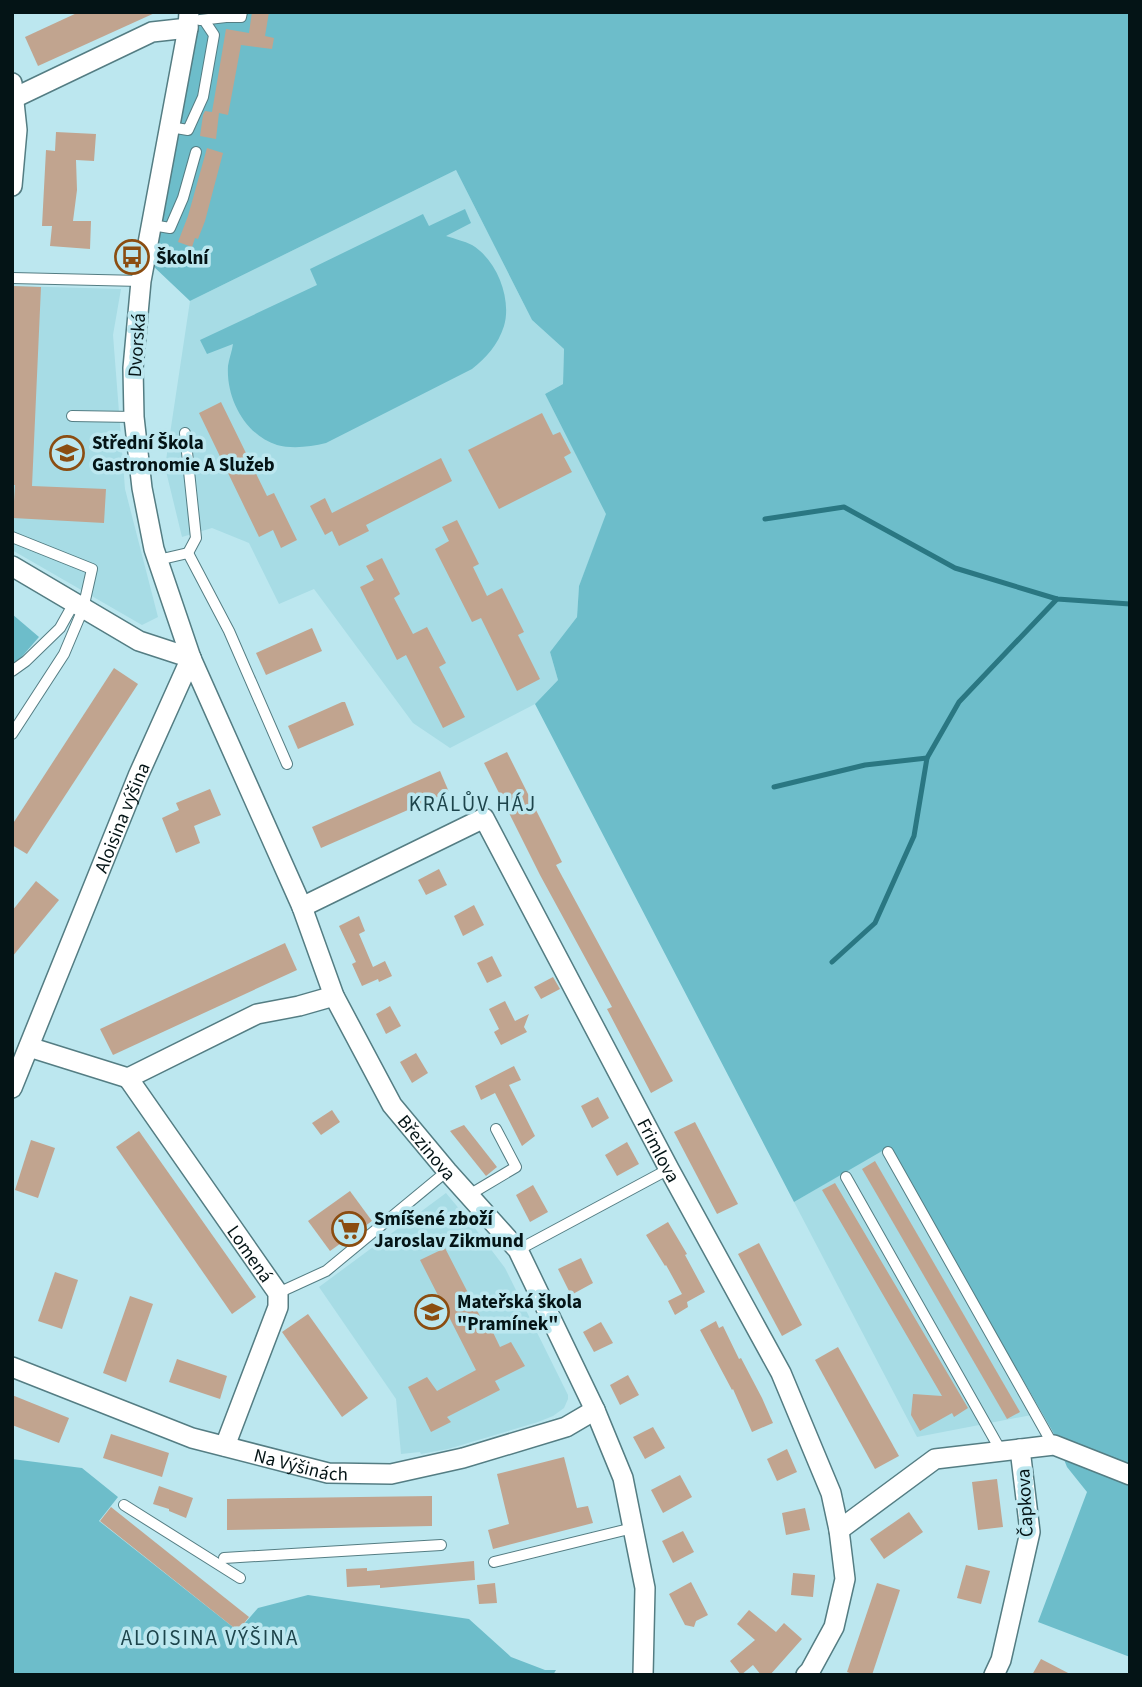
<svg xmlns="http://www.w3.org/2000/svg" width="1142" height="1687" font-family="'Source Sans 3',sans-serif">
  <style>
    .built { fill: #a7dce5 }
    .green { fill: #6dbdca }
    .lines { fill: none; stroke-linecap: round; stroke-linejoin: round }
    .stream { stroke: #2a7782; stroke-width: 5 }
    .building { fill: #c1a48f }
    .service-casing { stroke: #547d83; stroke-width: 12 }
    .minor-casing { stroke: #547d83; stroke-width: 22 }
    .service { stroke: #fff; stroke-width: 10 }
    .minor { stroke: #fff; stroke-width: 19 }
    .labels { text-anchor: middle; stroke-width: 7; stroke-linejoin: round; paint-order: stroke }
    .poi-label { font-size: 19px; font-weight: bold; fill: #041416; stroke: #bce7ef; text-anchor: start }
    .street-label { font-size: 19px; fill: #041416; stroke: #bce7ef }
    .neighbourhood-label { font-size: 21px; letter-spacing: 2px; fill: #1d444b; stroke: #bce7ef }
  </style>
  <rect width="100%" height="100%" fill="#bce7ef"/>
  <!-- built -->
  <g class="built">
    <polygon points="456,170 532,320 564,349 563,384 545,394 607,514 579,586 577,617 550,652 558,680 535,704 450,748 413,723 314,589 279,604 249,543 212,528 182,537 165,467 190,301"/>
    <polygon points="12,286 121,289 113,335 125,489 158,617 142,625 12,550"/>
    <polygon points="889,1146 1042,1413 917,1437 794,1202"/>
    <polygon points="446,1193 471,1223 505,1268 568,1395 568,1399 564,1408 553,1416 538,1422 448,1449 421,1454 420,1452 401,1454 396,1399 319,1287"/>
  </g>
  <!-- green -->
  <g class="green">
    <polygon points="198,12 1130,12 1130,1657 1038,1622 1087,1492 1067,1467 1053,1432 889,1147 794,1202 535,704 558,680 550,652 577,617 579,586 606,514 545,394 563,384 564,349 532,320 456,170 190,301 152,265"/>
    <path d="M465,209L471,223L446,236C455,239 464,241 472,245C497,260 512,299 504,326C498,345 486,358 472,369L326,443C310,447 292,449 277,445C245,435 226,398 228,366C229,359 232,351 233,344L207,354L200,340L317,285L310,269L423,214L429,226Z"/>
    <polygon points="12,614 39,637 12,668"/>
    <polygon points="12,1459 82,1468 118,1497 99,1521 238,1631 258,1608 308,1595 469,1619 511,1657 545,1670 556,1670 553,1675 12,1675"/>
  </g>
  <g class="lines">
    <!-- stream -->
    <g class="stream">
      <polyline points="765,519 844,507 955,568 1057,599 1130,604"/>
      <polyline points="774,787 865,765 927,758 959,702 1057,599"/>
      <polyline points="832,962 875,923 914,836 927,758"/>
    </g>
  </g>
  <!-- building -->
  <g class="building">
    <polygon points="79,12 157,12 38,66 25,37"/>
    <polygon points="252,12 269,12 265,36 274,38 272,49 241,45 228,115 219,113 216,139 200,136 203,115 205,111 212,112 226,29 249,33"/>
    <polygon points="56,132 96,134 94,161 76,160 77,190 73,221 91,221 90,249 50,246 52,226 42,226 46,150 55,151"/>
    <polygon points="207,148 223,153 205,221 198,239 195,238 192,247 178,242 188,216"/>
    <polygon points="12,286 41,287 32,486 106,489 104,523 13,518 15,485 12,485"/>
    <polygon points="221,402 267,496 274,493 297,540 281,548 273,530 259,537 199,413"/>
    <polygon points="542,413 553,435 560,432 571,453 564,457 572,472 499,509 468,450"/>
    <polygon points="441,458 452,481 366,525 369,531 339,546 332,531 325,535 310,506 325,498 332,513"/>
    <polygon points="457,520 479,564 473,567 487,596 502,588 524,632 518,635 540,679 517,691 481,618 472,622 435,549 449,541 442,527"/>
    <polygon points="382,558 400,594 394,598 413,634 427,627 446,663 439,667 465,717 443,728 406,655 397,660 360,587 374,580 366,566"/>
    <polygon points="312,628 322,651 266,675 256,653"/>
    <polygon points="114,668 138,684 27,854 12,845 12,825"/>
    <polygon points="342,702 345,702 354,725 298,749 288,726"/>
    <polygon points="507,752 562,862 556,865 673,1081 651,1093 607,1009 612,1007 540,875 484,763"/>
    <polygon points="440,771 449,792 321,848 312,827"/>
    <polygon points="210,789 221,815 194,826 200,843 176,853 162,818 179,810 176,803"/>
    <polygon points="439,869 447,885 426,895 418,880"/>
    <polygon points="36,881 59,900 12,957 12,911"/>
    <polygon points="474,905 484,925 463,936 454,916"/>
    <polygon points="359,916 365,931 359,934 373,967 385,961 392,976 379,982 378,979 362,986 352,964 356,962 339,926"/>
    <polygon points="285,943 297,970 113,1055 100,1029"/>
    <polygon points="492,956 502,976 487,983 477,963"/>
    <polygon points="553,977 560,989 541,999 534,987"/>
    <polygon points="505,1001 515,1021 529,1014 524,1027 527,1032 501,1045 494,1032 499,1029 489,1009"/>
    <polygon points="390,1006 401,1026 386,1034 376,1014"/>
    <polygon points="416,1053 428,1073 412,1083 400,1062"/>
    <polygon points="514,1066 521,1080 509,1085 535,1136 522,1146 495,1093 481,1100 475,1086"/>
    <polygon points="598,1097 609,1118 592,1128 581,1106"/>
    <polygon points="332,1110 340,1122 321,1135 312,1123"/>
    <polygon points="695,1122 738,1204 717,1214 674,1132"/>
    <polygon points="464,1125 497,1167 486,1176 450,1131"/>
    <polygon points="139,1131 256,1297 232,1314 116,1147"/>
    <polygon points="31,1140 55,1148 38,1198 15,1190"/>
    <polygon points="627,1142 639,1164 617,1176 605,1155"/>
    <polygon points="875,1161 1020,1412 1007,1419 862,1169"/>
    <polygon points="835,1183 968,1408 954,1417 952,1413 920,1431 911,1415 913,1394 942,1396 822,1190"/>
    <polygon points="533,1185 548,1212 530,1222 516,1195"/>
    <polygon points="350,1191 372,1221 330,1251 308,1221"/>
    <polygon points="668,1222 687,1254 685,1255 705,1292 687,1302 688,1307 675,1315 668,1301 682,1294 666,1265 665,1266 646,1235"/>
    <polygon points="759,1243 802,1325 782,1336 738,1254"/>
    <polygon points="445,1248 484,1324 488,1322 500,1347 511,1342 525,1366 495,1381 500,1390 447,1417 451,1422 431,1432 408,1387 427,1377 437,1391 476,1370 420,1260"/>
    <polygon points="581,1258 593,1283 571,1295 558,1269"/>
    <polygon points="55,1272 78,1280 62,1329 38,1321"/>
    <polygon points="130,1296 153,1304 126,1382 103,1373"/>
    <polygon points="308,1314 368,1398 342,1417 282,1332"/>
    <polygon points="716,1321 719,1328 723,1326 739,1359 741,1358 762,1398 773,1423 752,1432 733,1389 732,1390 700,1330"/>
    <polygon points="601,1322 613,1343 594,1352 583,1332"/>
    <polygon points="838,1347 899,1456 875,1469 815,1360"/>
    <polygon points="177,1359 227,1376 220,1399 169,1382"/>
    <polygon points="628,1375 639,1395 620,1405 610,1385"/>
    <polygon points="12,1395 69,1418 59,1443 12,1425"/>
    <polygon points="653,1427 665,1448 645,1459 633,1437"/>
    <polygon points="111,1434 169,1453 162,1477 103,1458"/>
    <polygon points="787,1449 797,1472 777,1481 767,1459"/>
    <polygon points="564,1457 577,1508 588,1506 593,1523 493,1549 488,1530 509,1524 497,1474"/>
    <polygon points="680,1475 692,1497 663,1513 651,1490"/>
    <polygon points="997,1479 1003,1527 978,1530 972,1482"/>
    <polygon points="159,1486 193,1498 186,1518 169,1511 169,1509 153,1504"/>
    <polygon points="432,1496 432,1526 227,1530 227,1499"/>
    <polygon points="111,1507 249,1617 238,1631 100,1521"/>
    <polygon points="805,1508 810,1530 786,1535 782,1513"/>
    <polygon points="909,1512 923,1532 884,1559 870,1539"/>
    <polygon points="683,1531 694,1552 673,1563 662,1541"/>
    <polygon points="474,1561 475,1580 380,1588 380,1585 347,1587 346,1569 367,1568 367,1571"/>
    <polygon points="966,1565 990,1571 981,1604 957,1598"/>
    <polygon points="793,1573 815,1575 813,1597 791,1595"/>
    <polygon points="691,1582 708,1615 696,1621 694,1627 685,1625 669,1594"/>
    <polygon points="495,1583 497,1603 479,1604 477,1585"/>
    <polygon points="877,1583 900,1590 872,1675 855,1675 847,1672"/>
    <polygon points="749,1610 776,1632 784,1623 802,1639 770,1675 761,1675 753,1665 741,1675 730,1661 755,1640 737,1624"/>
    <polygon points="1041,1659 1072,1675 1032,1675"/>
  </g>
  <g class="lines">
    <!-- service casing -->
    <g class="service-casing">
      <g id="service">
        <polyline points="200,20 226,17 241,17 242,12"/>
        <polyline points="170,127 188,130 203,97 214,35 204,20"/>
        <polyline points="152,225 170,228 183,198 196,152"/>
        <polyline points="12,278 141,281"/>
        <polyline points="72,416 134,417"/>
        <polyline points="185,433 196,538 188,553"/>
        <polyline points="12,537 92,569 83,609 64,654 12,734"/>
        <polyline points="188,553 229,631 287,764"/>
        <polyline points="158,560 188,553"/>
        <polyline points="12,671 26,661 60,628 74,603"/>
        <polyline points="888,1152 1053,1445"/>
        <polyline points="846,1177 1001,1451"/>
        <polyline points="469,1195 516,1167 496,1129"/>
        <polyline points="518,1250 669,1169"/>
        <polyline points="278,1293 326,1271 447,1171"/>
        <polyline points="124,1505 240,1578"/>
        <polyline points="224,1558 441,1545"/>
        <polyline points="494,1562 633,1528"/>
      </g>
    </g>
    <!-- minor casing -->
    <g class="minor-casing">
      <g id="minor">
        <path id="s1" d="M189,12L188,28L141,281L133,368L134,417L142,488L154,549L191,658L302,907L334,996L392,1105L447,1171L518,1250L595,1410L623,1478L645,1588L643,1675"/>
        <polyline points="12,83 17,130 12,186"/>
        <polyline points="14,98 152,32 188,28"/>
        <polyline points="12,566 139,641 191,658"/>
        <path id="s2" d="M302,907L484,818L669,1169L781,1373L831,1493L839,1530L845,1579L834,1627L810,1671L806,1675"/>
        <polyline points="29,1047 128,1078 257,1014 299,1006 334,996"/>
        <path id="s3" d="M128,1078L278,1293V1307L225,1446"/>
        <path id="s4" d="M12,1088L138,776L191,658"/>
        <path id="s5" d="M12,1367L192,1438L328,1473L391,1474L463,1458L566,1427L595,1410"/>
        <polyline points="839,1530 935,1459 1054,1445 1130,1475"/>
        <polyline points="994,1675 1001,1660 1030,1532 1020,1449"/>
      </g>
    </g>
    <!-- service -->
    <use href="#service" class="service"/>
    <!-- minor -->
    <use href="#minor" class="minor"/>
  </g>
  <!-- icons -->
  <defs>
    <g id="bus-ring" transform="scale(1.75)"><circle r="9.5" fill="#bce7ef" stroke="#8b4d11" stroke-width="1.5"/><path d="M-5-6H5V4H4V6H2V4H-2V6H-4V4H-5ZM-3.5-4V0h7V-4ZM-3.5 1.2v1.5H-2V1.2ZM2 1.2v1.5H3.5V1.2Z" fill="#8b4d11"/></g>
    <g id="university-ring" transform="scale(1.75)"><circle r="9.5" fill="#bce7ef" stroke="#8b4d11" stroke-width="1.5"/><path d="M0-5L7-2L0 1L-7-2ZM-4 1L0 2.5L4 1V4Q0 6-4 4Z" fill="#8b4d11"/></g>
    <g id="supermarket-ring" transform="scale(1.75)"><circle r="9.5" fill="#bce7ef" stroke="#8b4d11" stroke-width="1.5"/><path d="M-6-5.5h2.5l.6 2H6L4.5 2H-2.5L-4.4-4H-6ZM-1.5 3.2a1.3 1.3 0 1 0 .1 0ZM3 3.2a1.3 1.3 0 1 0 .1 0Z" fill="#8b4d11"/></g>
    <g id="school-ring" transform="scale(1.75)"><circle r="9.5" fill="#bce7ef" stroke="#8b4d11" stroke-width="1.5"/><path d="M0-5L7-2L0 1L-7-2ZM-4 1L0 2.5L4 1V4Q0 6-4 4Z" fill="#8b4d11"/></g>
  </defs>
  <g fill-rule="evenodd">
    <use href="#bus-ring" x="132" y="257"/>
    <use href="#university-ring" x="67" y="453"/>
    <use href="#supermarket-ring" x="349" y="1229"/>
    <use href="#school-ring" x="432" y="1312"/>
  </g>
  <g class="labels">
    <!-- poi labels -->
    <g class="poi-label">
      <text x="156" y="264">Školní</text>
      <text x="92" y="449">Střední Škola<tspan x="92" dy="22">Gastronomie A Služeb</tspan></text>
      <text x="374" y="1225">Smíšené zboží<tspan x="374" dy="22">Jaroslav Zikmund</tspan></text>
      <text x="457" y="1308">Mateřská škola<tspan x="457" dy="22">"Pramínek"</tspan></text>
    </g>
    <!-- street labels -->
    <g class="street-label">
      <text transform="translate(136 345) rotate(-86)" y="7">Dvorská</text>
      <text dy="7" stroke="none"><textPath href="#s4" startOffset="292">Aloisina výšina</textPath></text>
      <text dy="7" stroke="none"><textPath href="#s1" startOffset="1204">Březinova</textPath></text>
      <text dy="7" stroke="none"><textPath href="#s2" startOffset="578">Frimlova</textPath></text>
      <text dy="7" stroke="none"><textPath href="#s3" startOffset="214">Lomená</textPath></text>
      <text dy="7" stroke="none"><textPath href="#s5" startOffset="306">Na Výšinách</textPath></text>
      <text transform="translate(1024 1503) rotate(-93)" y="7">Čapkova</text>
    </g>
    <!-- neighbourhood labels -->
    <g class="neighbourhood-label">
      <text x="473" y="811">KRÁLŮV HÁJ</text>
      <text x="210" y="1645">ALOISINA VÝŠINA</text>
    </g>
  </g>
  <!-- border -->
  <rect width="1142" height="1687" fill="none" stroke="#041416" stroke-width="28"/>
</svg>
